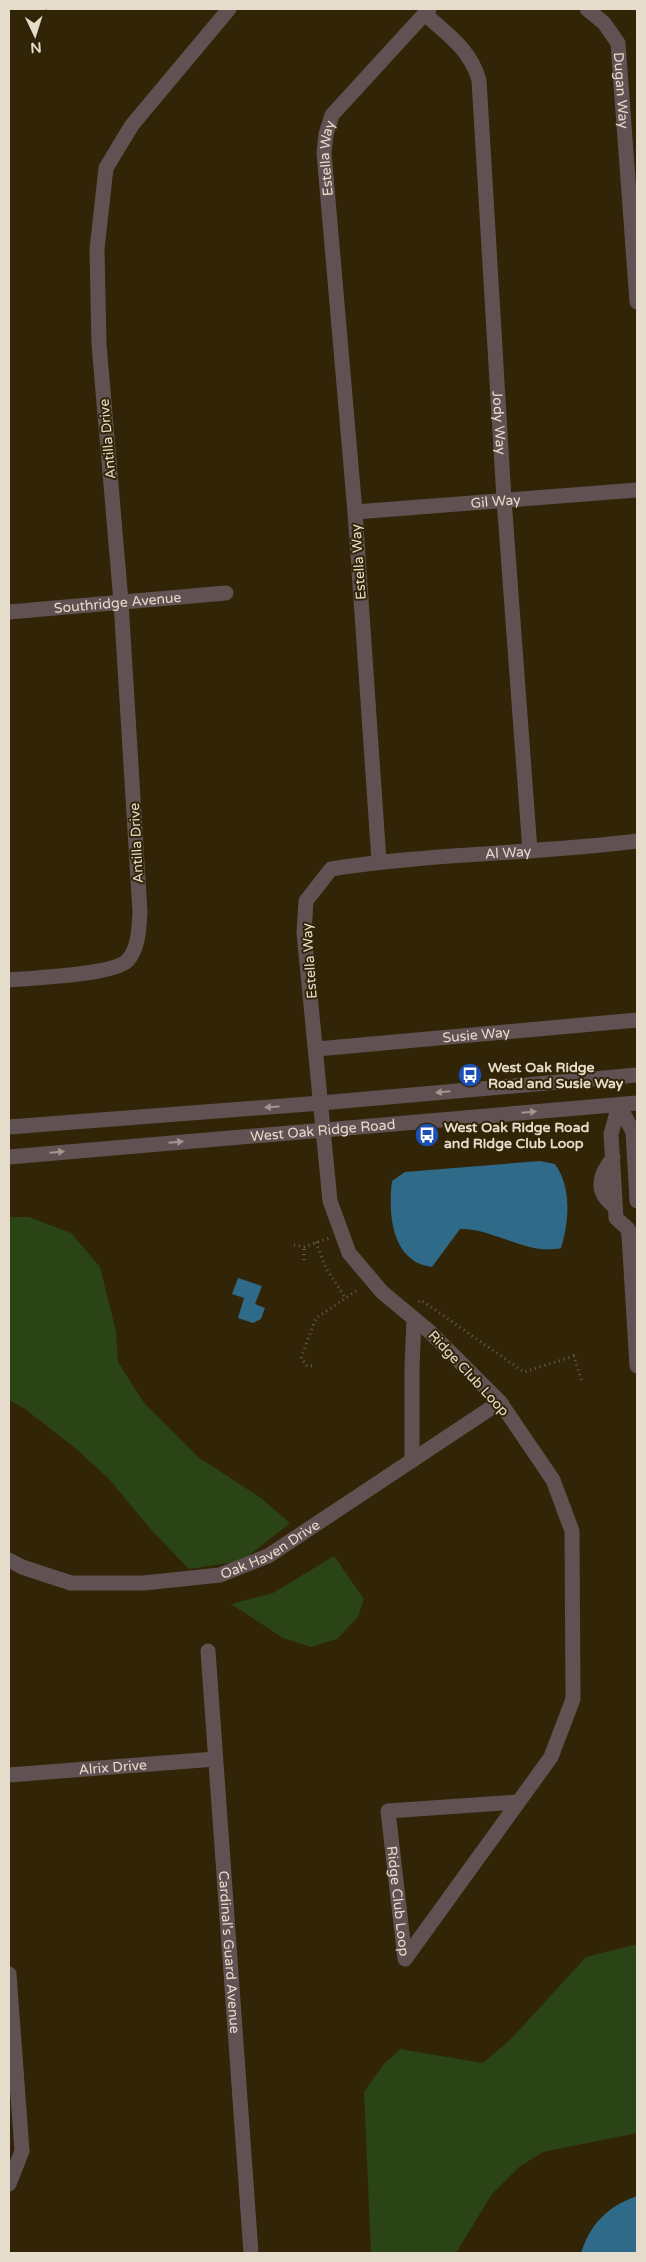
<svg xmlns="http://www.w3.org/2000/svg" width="646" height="2262" font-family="'Varela Round',sans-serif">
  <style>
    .green { fill: #2a4416 }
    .water { fill: #2f6b89 }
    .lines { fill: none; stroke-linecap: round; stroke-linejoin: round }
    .path { stroke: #6b5f45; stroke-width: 3; stroke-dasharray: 1 4; stroke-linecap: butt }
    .minor { stroke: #625153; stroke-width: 15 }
    .oneway { fill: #a4968f }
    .labels { text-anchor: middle; stroke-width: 4; stroke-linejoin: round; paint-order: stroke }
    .street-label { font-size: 14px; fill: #e5dccb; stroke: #322406 }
    .poi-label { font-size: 14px; font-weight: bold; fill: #e5dccb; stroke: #322406; text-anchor: start }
  </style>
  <rect width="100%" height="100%" fill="#322406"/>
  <!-- green -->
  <g class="green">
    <polygon points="9,1217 29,1217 71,1233 100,1267 116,1331 118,1362 144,1403 198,1457 261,1498 290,1523 242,1561 189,1569 153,1532 109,1479 75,1448 25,1409 9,1400"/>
    <polygon points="334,1556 364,1599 358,1617 337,1639 311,1647 283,1638 231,1604 273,1593"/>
    <polygon points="637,1944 637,2133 543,2152 519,2167 492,2194 456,2253 371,2253 364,2092 383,2065 400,2049 483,2063 511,2039 586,1957"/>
  </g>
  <!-- water -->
  <g class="water">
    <path d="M540,1161L555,1164C572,1188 569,1222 561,1248C529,1256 493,1228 460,1229L432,1267C391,1262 388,1213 392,1181L405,1172Z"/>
    <polygon points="238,1278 262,1286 255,1304 265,1308 261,1319 253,1323 238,1318 244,1298 232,1294"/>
    <path d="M637,2196V2253H581C590,2224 608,2206 637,2196Z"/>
  </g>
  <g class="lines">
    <!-- path -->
    <g class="path">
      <polyline points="316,1242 326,1268 346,1299"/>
      <polyline points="294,1245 304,1247 329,1238"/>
      <polyline points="304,1260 304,1247"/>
      <polyline points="419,1302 421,1300 524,1372 574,1356 582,1382"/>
      <polyline points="312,1366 307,1366 301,1358 316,1318 359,1289"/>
    </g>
    <!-- minor -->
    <g class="minor">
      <path id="s1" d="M587,9L604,23L618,43L637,302"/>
      <path id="s2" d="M425,14C448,35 470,49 479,80L504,499L530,851"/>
      <path id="s3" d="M355,512L637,490"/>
      <path id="s4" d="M9,612L226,593"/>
      <path id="s5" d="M379,861L355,512L324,153L326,134L332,115L429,9"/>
      <path d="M9,980C32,978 115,975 128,960C139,947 139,927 140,912L121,602L99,344L97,249L106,168L132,125L229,9"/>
      <path id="s6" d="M317,1049L637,1020"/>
      <polyline points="619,1105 611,1134 616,1218 628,1229 629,1236"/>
      <polyline points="619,1105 633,1132 637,1201"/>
      <polyline points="9,1127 321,1103 637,1075"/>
      <path id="s7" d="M9,1157L637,1103"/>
      <path d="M613,1158C598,1176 595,1192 615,1207"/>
      <polyline points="637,1235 629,1236 637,1366"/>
      <polyline points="412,1461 412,1367 414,1319"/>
      <path id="s8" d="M9,1560L22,1567L71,1583H144L220,1575L268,1556L500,1402"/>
      <path id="s9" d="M208,1651L251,2253"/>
      <path id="s10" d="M9,1775L215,1759"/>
      <path id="s11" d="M518,1802L388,1811L405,1959L551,1757L573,1699L572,1531L553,1480L500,1402L430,1332L382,1292L349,1253L330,1201L304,933L306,901L331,869C432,853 535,854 637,841"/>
      <polyline points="9,1974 22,2151 9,2184"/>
    </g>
  </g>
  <!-- one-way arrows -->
  <defs><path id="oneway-solid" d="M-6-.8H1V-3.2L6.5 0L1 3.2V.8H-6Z" transform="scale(1.25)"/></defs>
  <g class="oneway">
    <use href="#oneway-solid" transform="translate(443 1092) rotate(175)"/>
    <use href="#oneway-solid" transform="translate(272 1107) rotate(176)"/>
    <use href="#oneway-solid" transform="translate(529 1112) rotate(-5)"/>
    <use href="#oneway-solid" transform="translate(176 1142) rotate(-5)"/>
    <use href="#oneway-solid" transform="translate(57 1152) rotate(-5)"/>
  </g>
  <!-- icons -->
  <defs>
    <g id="bus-disc" transform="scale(1.25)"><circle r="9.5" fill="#1a4fb4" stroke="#322406"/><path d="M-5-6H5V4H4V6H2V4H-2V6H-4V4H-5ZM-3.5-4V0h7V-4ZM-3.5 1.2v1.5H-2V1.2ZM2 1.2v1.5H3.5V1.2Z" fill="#fff"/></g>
  </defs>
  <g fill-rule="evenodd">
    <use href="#bus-disc" x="470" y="1075"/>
    <use href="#bus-disc" x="427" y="1135"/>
  </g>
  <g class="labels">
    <!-- street labels -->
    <g class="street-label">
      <text dy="5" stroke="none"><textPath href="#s1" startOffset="94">Dugan Way</textPath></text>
      <text dy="5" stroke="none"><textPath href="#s5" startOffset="705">Estella Way</textPath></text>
      <text dy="5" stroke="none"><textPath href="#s2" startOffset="430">Jody Way</textPath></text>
      <text transform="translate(107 439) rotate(-95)" y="5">Antilla Drive</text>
      <text dy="5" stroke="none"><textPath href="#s3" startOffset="141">Gil Way</textPath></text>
      <text transform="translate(358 562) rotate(-94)" y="5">Estella Way</text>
      <text dy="5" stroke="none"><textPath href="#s4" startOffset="109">Southridge Avenue</textPath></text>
      <text transform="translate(136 843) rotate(-93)" y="5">Antilla Drive</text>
      <text dy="5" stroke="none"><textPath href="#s11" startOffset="1695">Al Way</textPath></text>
      <text transform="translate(309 961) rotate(-94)" y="5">Estella Way</text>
      <text dy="5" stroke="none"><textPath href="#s6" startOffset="160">Susie Way</textPath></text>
      <text dy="5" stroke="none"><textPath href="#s7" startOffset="315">West Oak Ridge Road</textPath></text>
      <text transform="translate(469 1373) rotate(47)" y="5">Ridge Club Loop</text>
      <text dy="5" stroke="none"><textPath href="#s8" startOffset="272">Oak Haven Drive</textPath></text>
      <text dy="5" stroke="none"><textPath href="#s10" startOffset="104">Alrix Drive</textPath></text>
      <text dy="5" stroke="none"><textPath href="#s11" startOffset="221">Ridge Club Loop</textPath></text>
      <text dy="5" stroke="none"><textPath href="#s9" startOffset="302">Cardinal's Guard Avenue</textPath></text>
    </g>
    <!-- poi labels -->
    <g class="poi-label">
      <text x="488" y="1072">West Oak Ridge<tspan x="488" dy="16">Road and Susie Way</tspan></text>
      <text x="444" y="1132">West Oak Ridge Road<tspan x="444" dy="16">and Ridge Club Loop</tspan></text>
    </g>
  </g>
  <!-- border -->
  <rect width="646" height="2262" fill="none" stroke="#e5dccb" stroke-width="20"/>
  <!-- north arrow -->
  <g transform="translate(35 35) rotate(176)" stroke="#322406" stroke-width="4" paint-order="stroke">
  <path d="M0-4L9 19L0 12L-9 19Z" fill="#e5dccb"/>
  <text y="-8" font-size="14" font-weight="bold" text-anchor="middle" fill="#e5dccb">N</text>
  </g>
</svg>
